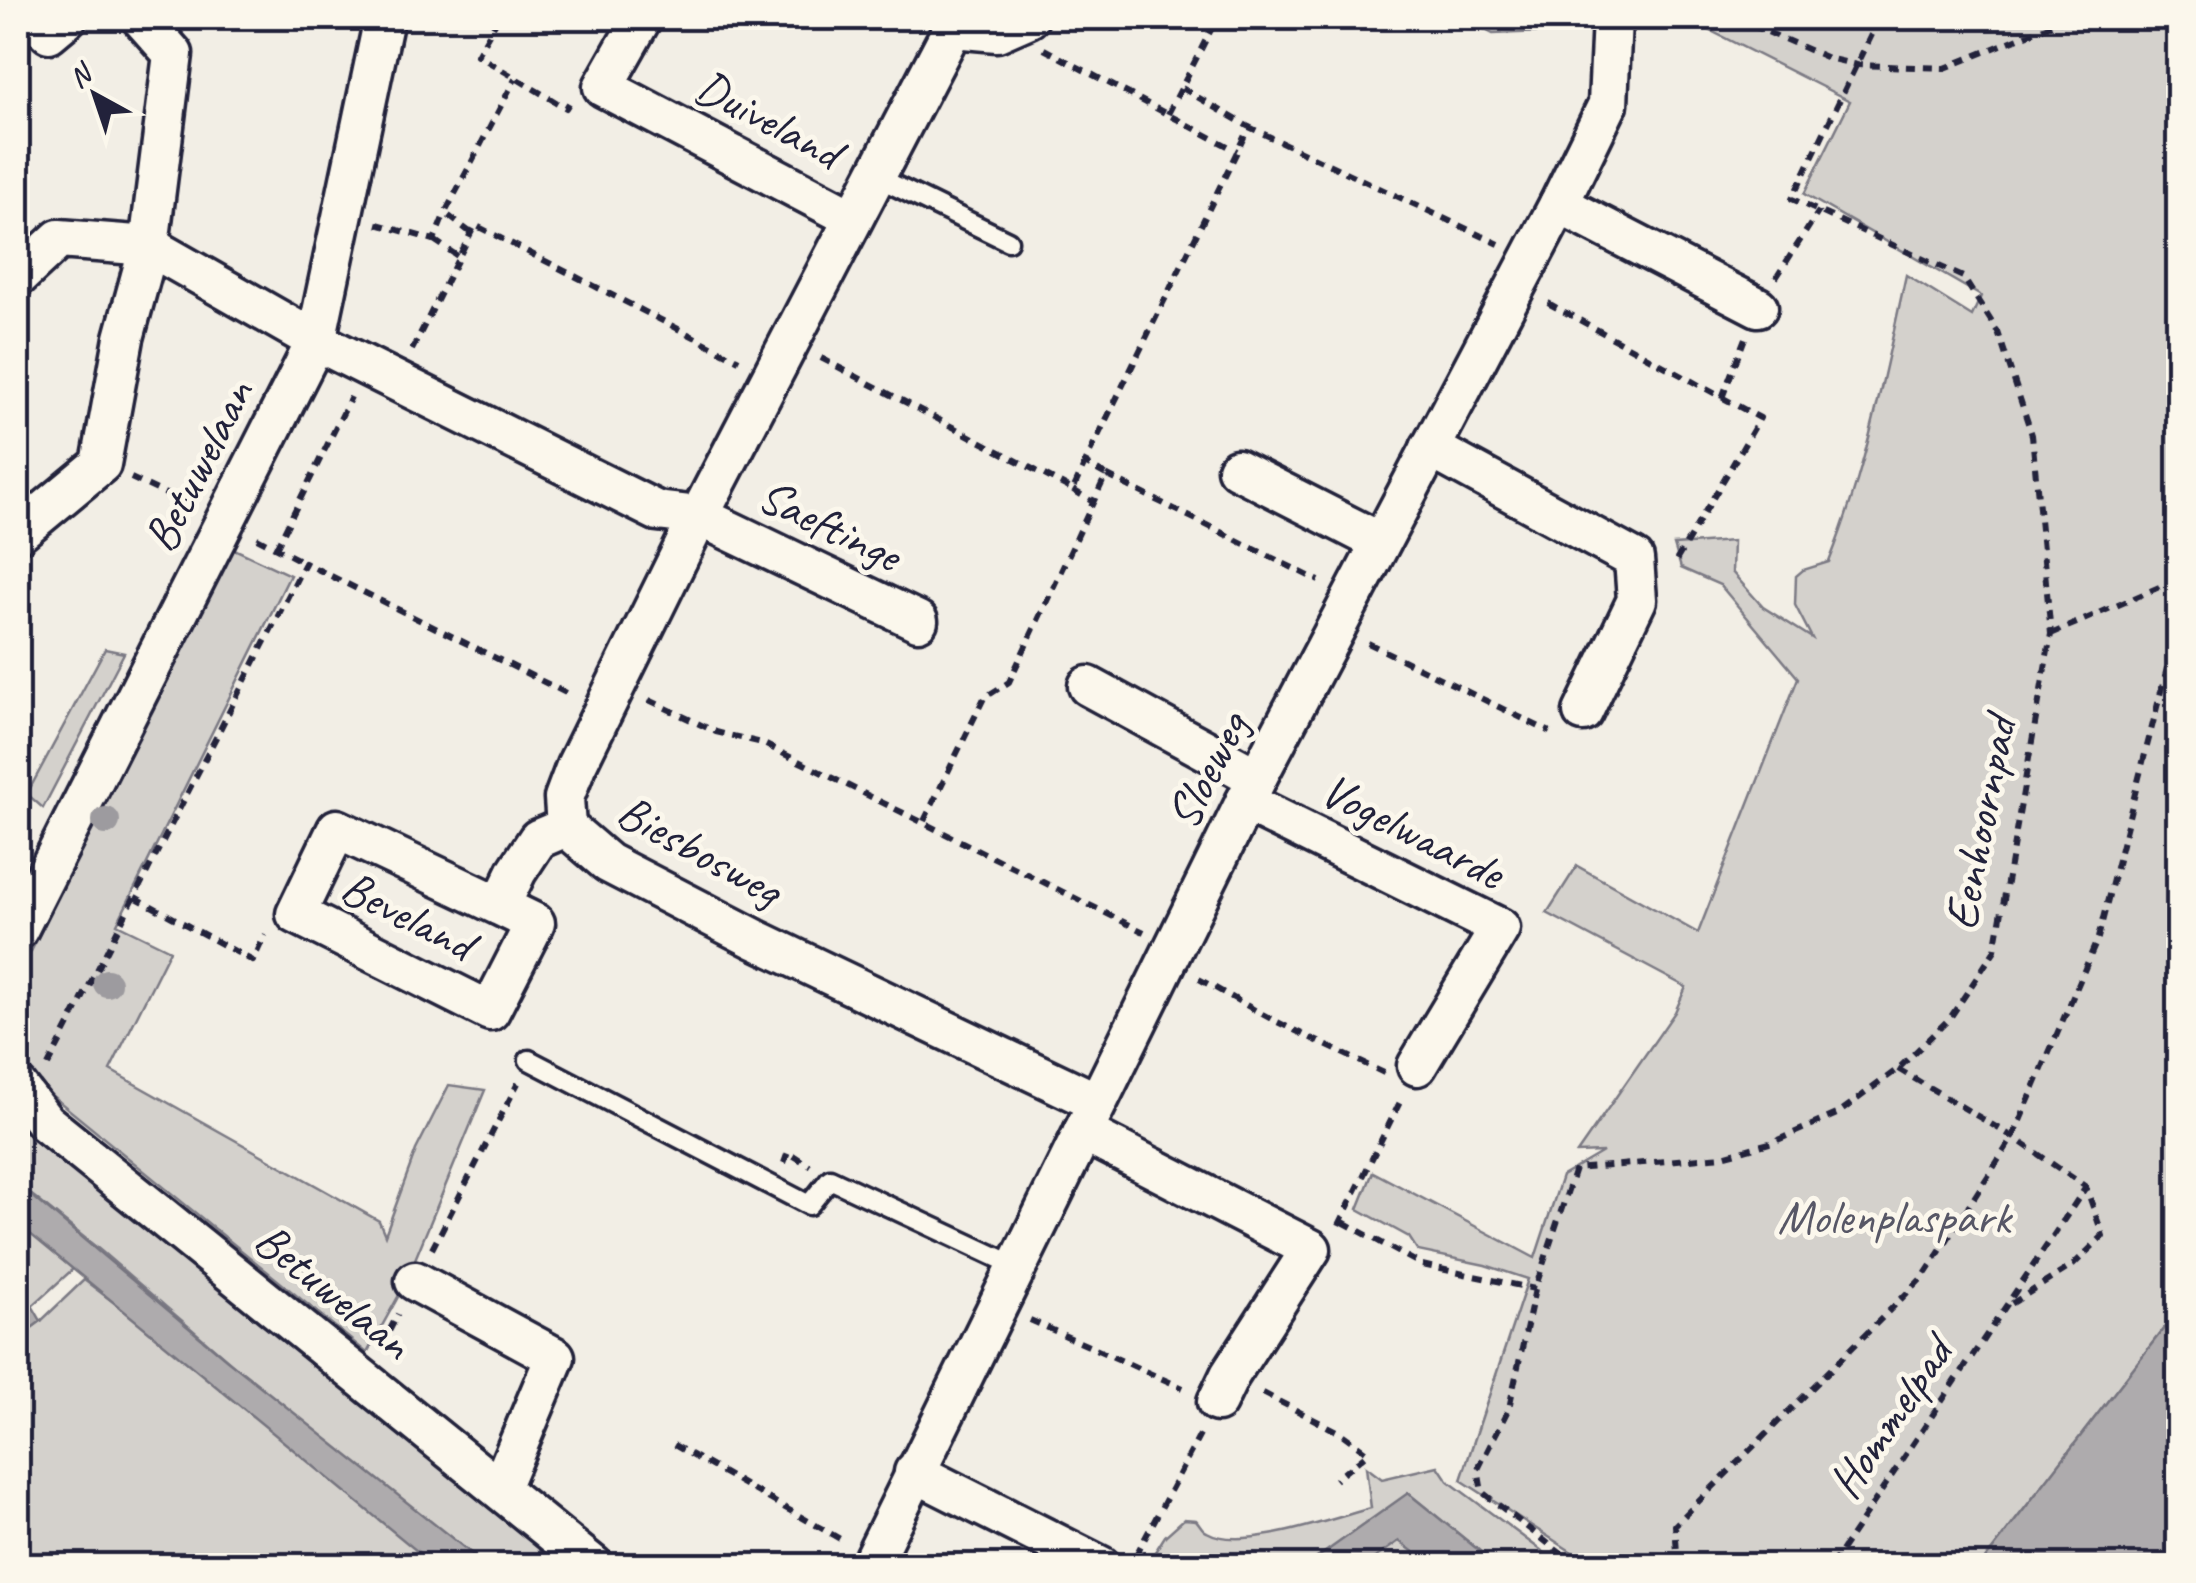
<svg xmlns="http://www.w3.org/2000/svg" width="2196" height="1583" font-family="Caveat,sans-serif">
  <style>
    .green { fill: #d4d1cc; stroke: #7b7a84; stroke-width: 2.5 }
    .water { fill: #aeabad; stroke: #76747f; stroke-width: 2.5 }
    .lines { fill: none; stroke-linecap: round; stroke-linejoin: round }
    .service-casing { stroke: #22223b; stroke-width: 25 }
    .minor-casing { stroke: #22223b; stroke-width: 45 }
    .path { stroke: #22223b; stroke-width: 6; stroke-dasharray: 10 8; stroke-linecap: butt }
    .service { stroke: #fbf7ec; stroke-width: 18 }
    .minor { stroke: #fbf7ec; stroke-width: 38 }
    .tree { fill: #9d9b9f }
    .labels { text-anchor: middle; stroke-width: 10; stroke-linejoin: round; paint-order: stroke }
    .street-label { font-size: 48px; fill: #22223b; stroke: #fbf7ec }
    .park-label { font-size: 48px; fill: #575766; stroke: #fbf7ec }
  </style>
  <rect width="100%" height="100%" fill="#f2eee5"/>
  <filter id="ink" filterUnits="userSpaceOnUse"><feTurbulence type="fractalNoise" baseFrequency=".01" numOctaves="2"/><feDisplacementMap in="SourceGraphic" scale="20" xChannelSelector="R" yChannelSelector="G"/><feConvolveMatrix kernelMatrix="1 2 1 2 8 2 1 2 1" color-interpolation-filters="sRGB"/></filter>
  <g filter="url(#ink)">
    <!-- green -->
    <g class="green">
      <path d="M1461,18H2178V1310L1981,1565H1592L1461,1480L1528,1279L1485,1265L1418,1251L1409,1237L1358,1209L1373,1172L1535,1258L1562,1176L1603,1152L1577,1153L1675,1012L1686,987L1547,913L1577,866L1698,933L1798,678L1720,585L1681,568L1674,545L1733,541L1732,572L1763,607L1812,638L1795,605L1796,576L1803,570L1829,562C1866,470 1885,371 1906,275L1972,316L1981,296L1804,194L1850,101L1701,26L1493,34Z"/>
      <polygon points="230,547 290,575 117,924 170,950 110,1070 379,1221 385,1235 416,1150 449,1085 485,1090 404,1286 367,1353 18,1068 18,978"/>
      <polygon points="105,649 124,653 43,808 27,794"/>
      <polygon points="18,1111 577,1565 466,1565 101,1251 18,1184"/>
      <polygon points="18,1222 73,1269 18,1319"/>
      <polygon points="84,1280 464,1565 18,1565 18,1338 41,1321"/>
      <path d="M1438,1466L1448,1481L1561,1565H1497L1408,1493L1453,1565L1146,1566L1165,1536L1184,1519L1196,1520C1200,1524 1202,1530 1207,1532C1241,1552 1334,1518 1371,1508L1366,1467L1382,1479Z"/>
    </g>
    <!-- water -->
    <g class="water">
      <polygon points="18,1184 226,1359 486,1565 434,1565 18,1224"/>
      <polygon points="33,1307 41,1321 18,1338 18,1319"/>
      <polygon points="2178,1310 2178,1565 1981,1565"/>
      <polygon points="1408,1493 1497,1565 1431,1565 1399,1541 1365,1565 1307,1565"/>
    </g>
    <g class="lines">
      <!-- service casing -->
      <g class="service-casing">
        <g id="service">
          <polyline points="877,177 1008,241"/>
          <polyline points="529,1060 809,1205 830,1179 1016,1266"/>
        </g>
      </g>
      <!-- minor casing -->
      <g class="minor-casing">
        <g id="minor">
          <polyline points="33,18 49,33 67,18"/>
          <polyline points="642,18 603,87 853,218"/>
          <polyline points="958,18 699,516 576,766 564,798 566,827 608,863 755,939 1096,1102"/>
          <polyline points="953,28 997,32 1029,18"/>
          <polyline points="1559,204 1758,307"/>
          <polyline points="18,277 59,239 149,246 316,341 657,511 699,516 918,621"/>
          <polyline points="1430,448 1634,559 1637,600 1583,712"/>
          <polyline points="1237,469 1380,542"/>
          <polyline points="18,533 101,464 124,338 149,246 173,54 141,18"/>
          <polyline points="1088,686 1257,778"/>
          <polyline points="1245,802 1500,928 1417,1066"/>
          <polyline points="500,906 337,829 296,914 490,1011 535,923 500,906 517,871 538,839 566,827"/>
          <polyline points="18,930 316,341 384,18"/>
          <polyline points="18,1087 45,1122 594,1566"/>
          <polyline points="1083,1132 1311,1249 1230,1375 1217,1402"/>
          <polyline points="415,1281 555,1357 500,1488"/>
          <polyline points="914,1472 1101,1566"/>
          <polyline points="870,1566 1257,778 1559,204 1608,104 1612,18"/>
        </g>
      </g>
      <!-- path -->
      <g class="path">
        <polyline points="498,18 477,55 566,108 569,103"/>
        <polyline points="1735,18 1828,58 1857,65 1945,68 2068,18"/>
        <polyline points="1044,49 1237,151"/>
        <polyline points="1182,88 1249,127"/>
        <polyline points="1168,114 1217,18"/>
        <polyline points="377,224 434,240 445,213"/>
        <polyline points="471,233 445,213 515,79"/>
        <polyline points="434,240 459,257"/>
        <polyline points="1776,278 1819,211"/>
        <polyline points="1548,303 1760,418 1673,566"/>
        <polyline points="412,350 475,225 739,360"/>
        <polyline points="821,358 1073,490 1085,463"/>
        <polyline points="1722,398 1745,338"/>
        <polyline points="1106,475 1085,463 1249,127 1499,244"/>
        <polyline points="131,478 192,506"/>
        <polyline points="1073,490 1093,502"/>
        <polyline points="257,538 305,563"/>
        <polyline points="276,548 351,397"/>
        <polyline points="2051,634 2178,579"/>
        <polyline points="1368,643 1550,732"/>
        <polyline points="649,700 716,732 762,743 1144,932"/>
        <polyline points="924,821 984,698 1009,682 1106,475 1319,581"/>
        <polyline points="135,897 253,961 265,935"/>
        <polyline points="1199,979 1273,1020 1384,1073"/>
        <polyline points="48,1066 305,563 572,696"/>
        <polyline points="1898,1069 2013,1137 2086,1187 2103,1236 2073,1265 2011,1304"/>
        <polyline points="784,1163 788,1152 810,1166"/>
        <polyline points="1343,1222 1422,1265 1535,1289"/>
        <polyline points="1339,1225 1402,1098"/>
        <polyline points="432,1249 518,1083"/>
        <polyline points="1030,1320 1183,1388"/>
        <polyline points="381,1347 398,1314"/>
        <polyline points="1263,1393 1342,1434 1368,1453 1335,1480"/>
        <polyline points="674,1445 842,1540"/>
        <polyline points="1136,1555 1201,1433"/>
        <polyline points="1577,1566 1482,1492 1478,1469 1509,1408 1535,1289 1575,1169 1723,1156 1773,1142 1837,1114 1898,1069 1950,1018 1995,950 2051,634 2032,435 1998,332 1963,277 1792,199 1879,18"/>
        <polyline points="1678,1566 1675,1525 1924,1276 2013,1137 2098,938 2178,625"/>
        <polyline points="1831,1566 2086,1187"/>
      </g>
      <!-- service -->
      <use href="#service" class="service"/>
      <!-- minor -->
      <use href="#minor" class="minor"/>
    </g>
    <!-- trees -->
    <g class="tree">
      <circle cx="106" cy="821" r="14"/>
      <circle cx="107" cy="983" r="14"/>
    </g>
  </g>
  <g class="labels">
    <!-- street labels -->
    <g class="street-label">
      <text transform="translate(769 118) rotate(28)" y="17">Duiveland</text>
      <text transform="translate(197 465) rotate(-63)" y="17">Betuwelaan</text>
      <text transform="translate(830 524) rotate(26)" y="17">Saeftinge</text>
      <text transform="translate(1206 770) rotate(-63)" y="17">Sloeweg</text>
      <text transform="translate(1979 823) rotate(-79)" y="17">Eenhoornpad</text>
      <text transform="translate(1413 830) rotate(27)" y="17">Vogelwaarde</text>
      <text transform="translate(700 849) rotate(29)" y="17">Biesbosweg</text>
      <text transform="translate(408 914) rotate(27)" y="17">Beveland</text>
      <text transform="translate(334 1290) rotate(39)" y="17">Betuwelaan</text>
      <text transform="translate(1889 1417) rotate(-56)" y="17">Hommelpad</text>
    </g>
    <!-- park labels -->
    <g class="park-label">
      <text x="1894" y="1233">Molenplaspark</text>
    </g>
  </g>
  <!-- margin -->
  <rect width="2196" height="1583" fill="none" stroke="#fbf7ec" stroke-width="60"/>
  <rect x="30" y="30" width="2136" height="1523" fill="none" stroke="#22223b" stroke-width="4" filter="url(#ink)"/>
  <!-- north arrow -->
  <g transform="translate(95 95) rotate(320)" stroke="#fbf7ec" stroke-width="8" paint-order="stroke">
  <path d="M0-8L18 38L0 25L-18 38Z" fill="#22223b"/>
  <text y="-15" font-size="28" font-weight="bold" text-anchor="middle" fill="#22223b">N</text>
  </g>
</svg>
